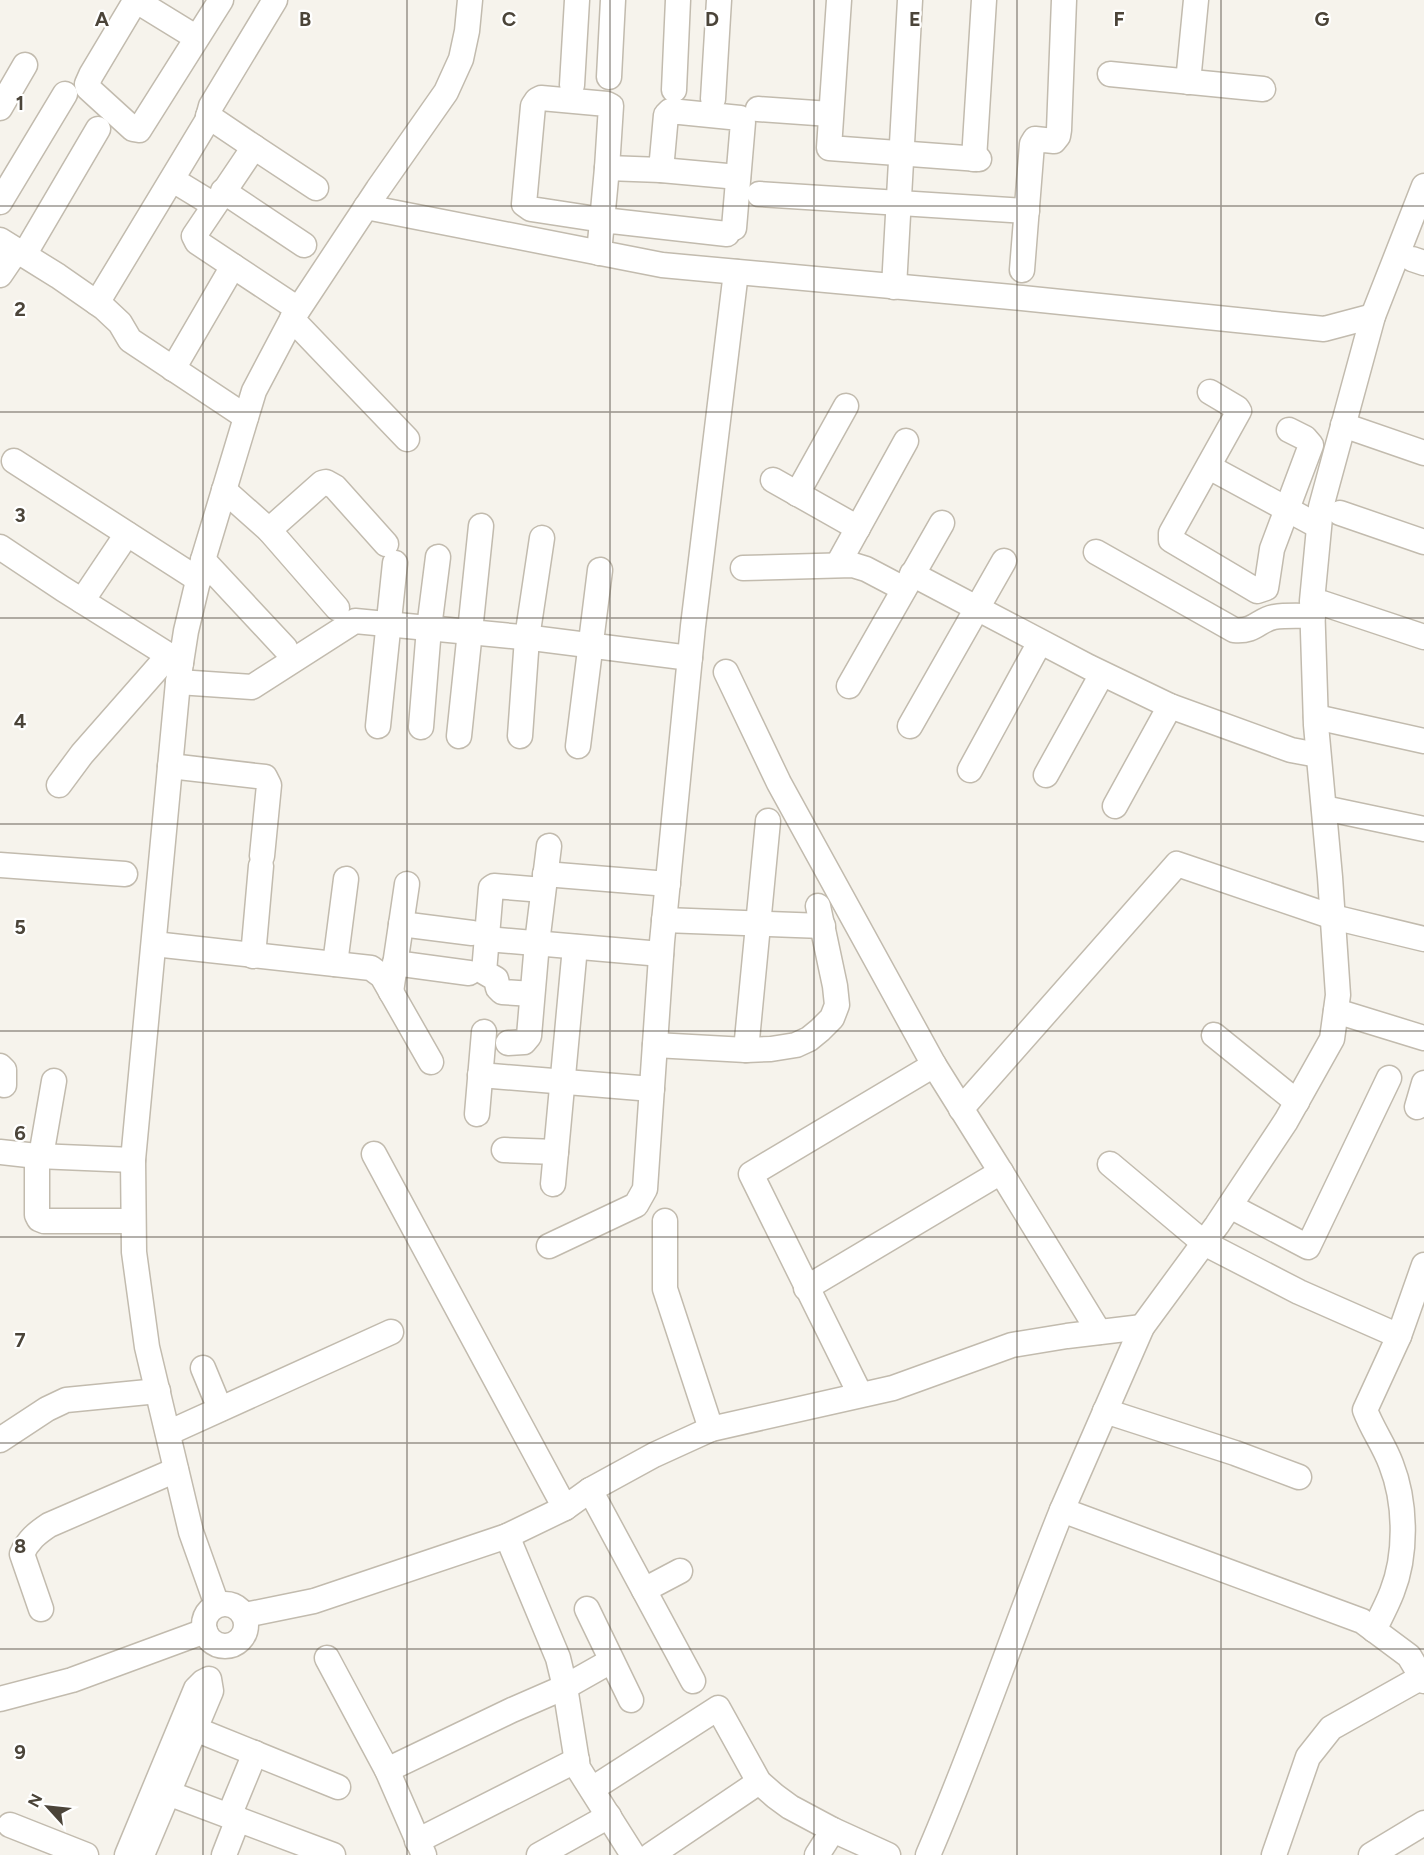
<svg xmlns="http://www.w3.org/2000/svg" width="1424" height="1855" font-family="Figtree,sans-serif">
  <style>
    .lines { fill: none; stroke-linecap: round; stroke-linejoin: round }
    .minor-casing { stroke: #c2bbae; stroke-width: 27 }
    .minor { stroke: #fff; stroke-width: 24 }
    .grid { fill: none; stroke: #4b4439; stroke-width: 1.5; stroke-opacity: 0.55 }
    .grid-label { font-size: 20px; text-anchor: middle; font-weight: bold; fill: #4b4439; stroke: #fff; stroke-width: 4.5; stroke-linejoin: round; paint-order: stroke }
  </style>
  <rect width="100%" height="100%" fill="#f6f3ec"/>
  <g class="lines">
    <!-- minor casing -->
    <g class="minor-casing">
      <g id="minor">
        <polyline points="839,0 829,148 979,159"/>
        <polyline points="197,38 140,3 134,3 91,75 87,84 88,88 133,129 139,130 221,0"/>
        <polyline points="1110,74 1263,89"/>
        <polyline points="609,77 613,0"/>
        <polyline points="1188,82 1196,0"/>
        <polyline points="572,85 577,0"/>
        <polyline points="674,90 678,0"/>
        <polyline points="713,99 719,0"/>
        <polyline points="0,108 25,65"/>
        <polyline points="758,109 830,114"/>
        <polyline points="208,116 254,147"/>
        <polyline points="974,159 984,0"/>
        <polyline points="607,168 661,170 666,115 670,111 740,118 743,122 734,228"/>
        <polyline points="661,170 738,177"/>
        <polyline points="173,180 214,205"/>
        <polyline points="1424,186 1373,316 1321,507 1312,601 1316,725 1330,877 1338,995 1332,1039 1286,1121 1217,1225 1142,1327 1062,1510 1362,1621 1409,1656 1424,1681"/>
        <polyline points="223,191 304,245"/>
        <polyline points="759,194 1027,211"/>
        <polyline points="0,202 65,94"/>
        <polyline points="366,207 662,265 1022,298 1324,329 1373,316"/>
        <polyline points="0,240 58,276 104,308 120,323 130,340 246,417"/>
        <polyline points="599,253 607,168 611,106 607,104 541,98 537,100 533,106 524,204 531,209 603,220 727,234"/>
        <polyline points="24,255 98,129"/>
        <polyline points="1412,259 1424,263"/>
        <polyline points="233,266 197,242 194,236 254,147 316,188"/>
        <polyline points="1022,270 1032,144 1035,139 1054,141 1058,136 1059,130 1064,0"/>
        <polyline points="0,275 17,250"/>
        <polyline points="894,287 910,0"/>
        <polyline points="97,303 207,121 211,106 275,0"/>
        <polyline points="292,319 407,439"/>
        <polyline points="173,369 233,266 298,309"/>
        <polyline points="1210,392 1237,408 1239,411 1171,533 1171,540 1257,591 1266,588 1267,582 1272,549 1311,445 1305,438 1289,430"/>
        <polyline points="1343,425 1424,453"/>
        <polyline points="14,461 199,580"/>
        <polyline points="1209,467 1318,526"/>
        <polyline points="773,480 858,528"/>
        <polyline points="224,490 269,530 337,608"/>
        <polyline points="797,494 846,406"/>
        <polyline points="1340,513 1424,542"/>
        <polyline points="269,530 322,483 326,482 335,487 386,544"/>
        <polyline points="0,547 63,589 181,663"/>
        <path d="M1096,552L1234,630C1256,632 1258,620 1274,617C1287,615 1300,616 1313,616"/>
        <polyline points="203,560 285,648"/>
        <polyline points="838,564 906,441"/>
        <polyline points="743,568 853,565 866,569 904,589"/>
        <polyline points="912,574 1089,667 1170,706 1291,750 1318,755"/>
        <polyline points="82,601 127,534"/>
        <polyline points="1322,603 1424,637"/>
        <polyline points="726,672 779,783 934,1065 1001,1172 1099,1332"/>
        <polyline points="178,682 252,687 355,621 532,638 690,658"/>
        <polyline points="849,686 942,523"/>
        <polyline points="1316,717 1424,741"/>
        <polyline points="378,726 395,563"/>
        <polyline points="910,726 1004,561"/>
        <polyline points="421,727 429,628 438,557"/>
        <polyline points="459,736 481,526"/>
        <polyline points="520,736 527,638 542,538"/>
        <polyline points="578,746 600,570"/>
        <polyline points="170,766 265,777 269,785 262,856"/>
        <polyline points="970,770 1040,642"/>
        <polyline points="1046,775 1102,674"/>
        <polyline points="59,785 82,754 169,655"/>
        <polyline points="1115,806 1170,706"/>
        <polyline points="1324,808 1424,829"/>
        <polyline points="0,865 125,874"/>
        <polyline points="545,874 668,884"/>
        <polyline points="664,920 823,926"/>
        <polyline points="401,924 472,933"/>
        <polyline points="487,939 661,954"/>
        <polyline points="154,944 371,968 382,976 431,1062"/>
        <polyline points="253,956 261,866"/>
        <polyline points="395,963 469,973"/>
        <polyline points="335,964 346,879"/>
        <polyline points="391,992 407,884"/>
        <polyline points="532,994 502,992 498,988 496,979 484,972 491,888 494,886 543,890"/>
        <polyline points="1336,1011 1424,1038"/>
        <polyline points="1214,1035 1297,1102"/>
        <polyline points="508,1043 524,1042 529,1036 537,943 549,846"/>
        <polyline points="655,1045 746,1050 771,1049 796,1045 809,1039 820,1030 832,1018 837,1005 835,986 818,906"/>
        <polyline points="746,1050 768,821"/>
        <polyline points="0,1066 4,1070 4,1085"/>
        <polyline points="480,1075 652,1089"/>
        <polyline points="1417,1107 1424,1083"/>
        <polyline points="961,1109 1177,864 1333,917 1424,939"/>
        <polyline points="477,1114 484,1032"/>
        <polyline points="504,1150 556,1152"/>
        <polyline points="0,1152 37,1156 133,1160"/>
        <polyline points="374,1154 565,1508"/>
        <polyline points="37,1156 37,1215 39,1219 44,1221 133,1221"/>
        <polyline points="41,1156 54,1081"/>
        <polyline points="1110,1164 1204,1243 1299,1292 1399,1336"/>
        <polyline points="553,1184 575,947"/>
        <polyline points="1230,1206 1308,1247 1389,1078"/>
        <polyline points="665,1221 665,1289 711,1429"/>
        <polyline points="549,1246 636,1205 645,1189 662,942 693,626 736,272"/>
        <polyline points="806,1288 1001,1172"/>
        <polyline points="203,1368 220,1409"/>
        <polyline points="860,1394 751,1174 934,1065"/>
        <polyline points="1105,1411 1235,1453 1299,1477"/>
        <polyline points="168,1433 391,1332"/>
        <polyline points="0,1440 47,1409 66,1400 158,1391"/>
        <polyline points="590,1490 693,1681"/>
        <polyline points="507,1536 558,1658 565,1687 578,1768 633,1855"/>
        <polyline points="644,1590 680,1571"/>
        <circle cx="225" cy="1625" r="21"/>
        <polyline points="217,1605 191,1532 147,1347 134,1252 133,1160 178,682 186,631 203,560 254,391 292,319 378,189 446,92 461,59 467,31 470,0"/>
        <path d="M41,1609L22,1554C28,1540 37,1533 49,1525L176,1470"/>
        <polyline points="587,1609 631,1700"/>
        <polyline points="245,1615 314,1601 507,1536 565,1508 590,1490 654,1455 711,1429 893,1388 1012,1345 1067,1336 1142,1327"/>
        <path d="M1374,1630C1380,1618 1387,1605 1392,1592C1407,1554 1406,1502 1391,1464C1384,1445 1372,1429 1365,1410L1399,1336L1424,1265"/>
        <polyline points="327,1658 387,1770 424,1855"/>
        <polyline points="0,1699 72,1680 205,1631"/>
        <polyline points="195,1729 338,1787"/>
        <polyline points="387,1770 512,1710 565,1687 611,1661"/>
        <polyline points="592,1789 718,1708 759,1782 775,1796 790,1807 833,1830 888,1855"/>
        <polyline points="168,1793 333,1855"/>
        <polyline points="229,1816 255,1753"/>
        <polyline points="10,1825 86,1855"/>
        <polyline points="417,1841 577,1760"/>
        <polyline points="127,1855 196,1689 203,1682 209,1679 211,1691 142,1855"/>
        <polyline points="224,1855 238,1819"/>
        <polyline points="539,1855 609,1816"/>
        <polyline points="651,1855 759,1782"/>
        <polyline points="817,1855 833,1830"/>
        <path d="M928,1855C977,1742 1016,1624 1062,1510"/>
        <polyline points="1274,1855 1308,1757 1331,1728 1422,1677"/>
        <polyline points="1371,1855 1424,1823"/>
      </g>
    </g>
    <!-- minor -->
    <use href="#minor" class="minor"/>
  </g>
  <!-- grid -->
  <path class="grid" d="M203,0V1855M407,0V1855M610,0V1855M814,0V1855M1017,0V1855M1221,0V1855M0,206H1424M0,412H1424M0,618H1424M0,824H1424M0,1031H1424M0,1237H1424M0,1443H1424M0,1649H1424"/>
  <g class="grid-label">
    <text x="102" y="26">A</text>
    <text x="305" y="26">B</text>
    <text x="509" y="26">C</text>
    <text x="712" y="26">D</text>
    <text x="915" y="26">E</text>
    <text x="1119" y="26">F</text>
    <text x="1322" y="26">G</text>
    <text x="20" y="110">1</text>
    <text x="20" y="316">2</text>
    <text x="20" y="522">3</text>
    <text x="20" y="728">4</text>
    <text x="20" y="934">5</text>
    <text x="20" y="1140">6</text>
    <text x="20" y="1347">7</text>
    <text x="20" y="1553">8</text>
    <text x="20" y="1759">9</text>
  </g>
  <!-- north arrow -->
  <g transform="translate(48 1807) rotate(297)" stroke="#ffffff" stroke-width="4.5" paint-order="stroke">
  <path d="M0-4.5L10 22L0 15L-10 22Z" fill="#4b4439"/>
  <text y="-9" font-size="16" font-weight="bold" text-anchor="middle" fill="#4b4439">N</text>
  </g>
</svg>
